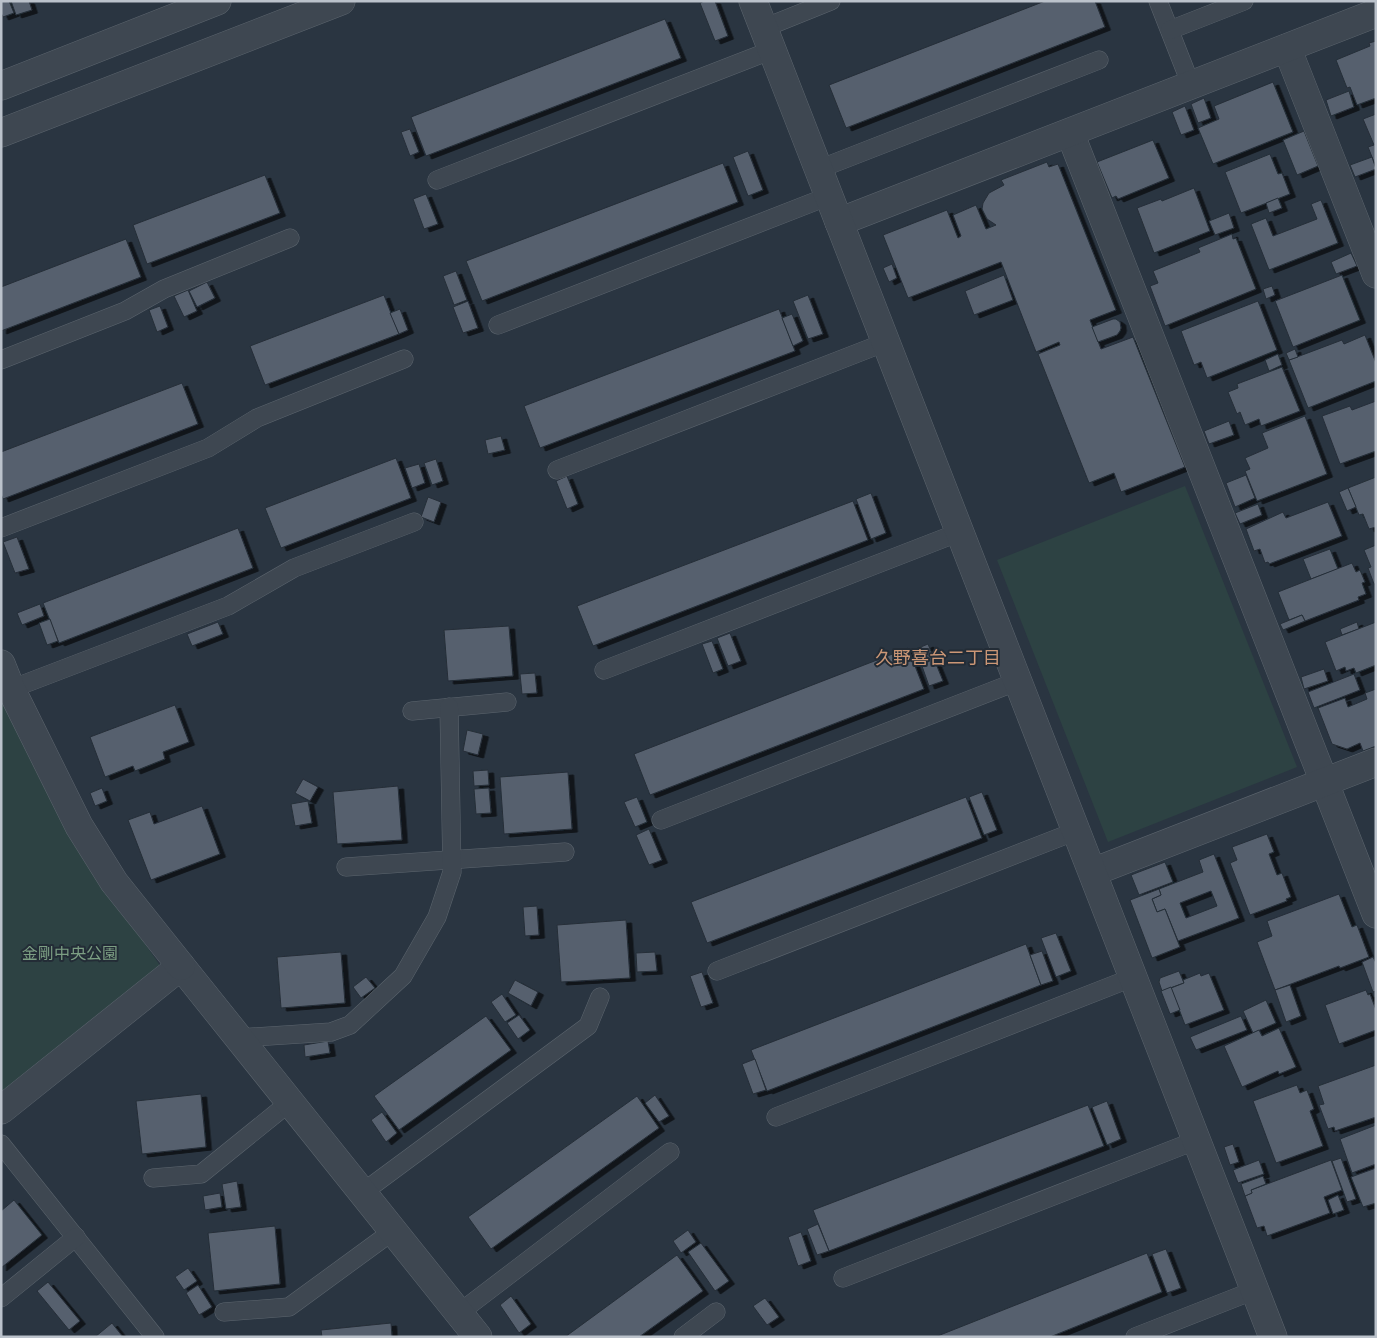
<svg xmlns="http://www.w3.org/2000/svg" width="1377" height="1338" font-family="Raleway,'Noto Sans JP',sans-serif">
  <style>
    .green { fill: #2d4243 }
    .building { fill: #56606e; stroke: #252e38; fill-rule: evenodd; filter: url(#shadow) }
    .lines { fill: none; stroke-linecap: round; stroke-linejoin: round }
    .service-casing { stroke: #5c656e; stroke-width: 19 }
    .minor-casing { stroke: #5c656e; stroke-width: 29 }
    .tertiary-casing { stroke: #5c656e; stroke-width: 29 }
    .service { stroke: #3e4751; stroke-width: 18 }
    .minor { stroke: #3e4751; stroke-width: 28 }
    .tertiary { stroke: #3e4751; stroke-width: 28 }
    .labels { text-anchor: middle; stroke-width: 4; stroke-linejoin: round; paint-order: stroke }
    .park-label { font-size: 16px; fill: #7c9e83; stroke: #232c36 }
    .neighbourhood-label { font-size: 18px; fill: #cc9776; stroke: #232c36 }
  </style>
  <defs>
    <filter id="shadow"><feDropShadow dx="5.5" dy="3" stdDeviation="0" flood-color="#0009"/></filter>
  </defs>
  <rect width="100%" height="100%" fill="#2a3541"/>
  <!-- green -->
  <g class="green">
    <polygon points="1185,486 1297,767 1108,842 997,560"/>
    <polygon points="1,695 112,896 161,967 1,1092"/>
  </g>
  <!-- building -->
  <g class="building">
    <polygon points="1,1 9,1 14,13 3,17 1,13"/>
    <polygon points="11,1 29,1 32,10 16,15"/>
    <polygon points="704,1 715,1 728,36 715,41 700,3"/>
    <polygon points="1045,1 1095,1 1105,27 846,128 829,85"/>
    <polygon points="665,19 681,58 426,156 411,117"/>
    <polygon points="1376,41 1376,98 1357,105 1350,87 1347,88 1336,60 1370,46 1369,43"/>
    <polygon points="1273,82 1293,132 1213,164 1198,128 1219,119 1214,106"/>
    <polygon points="1349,91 1354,107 1331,116 1326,100"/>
    <polygon points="1204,98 1211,118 1198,123 1191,104"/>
    <polygon points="1185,106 1194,130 1181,135 1172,112"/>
    <polygon points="1376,114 1376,167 1368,147 1374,145 1363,119"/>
    <polygon points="410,129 419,152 410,156 401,132"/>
    <polygon points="1304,131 1318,166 1297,175 1283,140"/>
    <polygon points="1153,140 1169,178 1118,199 1116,196 1112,198 1097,162"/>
    <polygon points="748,151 763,190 748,196 733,157"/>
    <polygon points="1270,154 1278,174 1282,173 1290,194 1241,213 1225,172"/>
    <polygon points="1372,157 1376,169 1355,177 1350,165"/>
    <polygon points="1047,162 1049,167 1058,164 1116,310 1090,320 1101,349 1133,337 1185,467 1121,492 1114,473 1089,483 1038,354 1060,345 1059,342 1036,352 1001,262 908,298 883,235 947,210 958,238 961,236 953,215 976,205 986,229 996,225 987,219 982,209 983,203 989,193 1004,185 1001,180"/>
    <polygon points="723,163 738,202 482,301 466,261"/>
    <polygon points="265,175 280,213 147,264 133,225"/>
    <polygon points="1194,188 1210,231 1154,253 1137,208 1161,199 1162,201"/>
    <polygon points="426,194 438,224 424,229 413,199"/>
    <polygon points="1278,198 1282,208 1269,213 1266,203"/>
    <polygon points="1321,200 1338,243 1269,270 1251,224 1266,218 1273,236 1317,219 1311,204"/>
    <polygon points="1229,213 1234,228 1215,235 1209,221"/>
    <polygon points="1232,234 1233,239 1236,238 1256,289 1165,326 1150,286 1158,283 1153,271 1200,252 1198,248"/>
    <polygon points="126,239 141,277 1,331 1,287"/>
    <polygon points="1351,253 1357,266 1336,274 1331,262"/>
    <polygon points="892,264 897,278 889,282 883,268"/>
    <polygon points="456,271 467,300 454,305 443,276"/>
    <polygon points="1004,275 1013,300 974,315 965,291"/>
    <polygon points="1342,275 1360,320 1293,347 1275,301"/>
    <polygon points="207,282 215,298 197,307 189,291"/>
    <polygon points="1272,286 1275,295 1266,299 1263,289"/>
    <polygon points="188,290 197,311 184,317 174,296"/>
    <polygon points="384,295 399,334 265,385 250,346"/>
    <polygon points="808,295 823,334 808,339 793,301"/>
    <polygon points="468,301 478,328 463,333 453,307"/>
    <polygon points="1258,301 1277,350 1207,378 1201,362 1194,365 1181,331"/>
    <polygon points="160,306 168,327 157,332 149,310"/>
    <polygon points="400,309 408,330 399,334 390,313"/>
    <polygon points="779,309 795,351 540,448 524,406"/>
    <polygon points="792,314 803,341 793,346 782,318"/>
    <polygon points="1113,319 1116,319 1120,322 1121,328 1120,331 1117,335 1098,342 1092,327"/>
    <polygon points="1365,335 1376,363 1376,381 1308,408 1289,360 1342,340 1344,344"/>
    <polygon points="1295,349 1298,357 1289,360 1286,353"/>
    <polygon points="1278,354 1282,365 1269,371 1265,360"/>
    <polygon points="1282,367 1300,411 1261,426 1259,419 1245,425 1240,412 1237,414 1228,392 1238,388 1237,384"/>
    <polygon points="182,383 198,424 3,499 1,494 1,452"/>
    <polygon points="1376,401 1376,451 1340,464 1322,416 1350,406 1352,410"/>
    <polygon points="1305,416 1327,474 1257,501 1245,471 1250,469 1245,458 1268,448 1262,433"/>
    <polygon points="1229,421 1234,435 1209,444 1204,431"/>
    <polygon points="501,436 505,450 488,454 485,440"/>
    <polygon points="396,458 411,498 281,548 265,508"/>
    <polygon points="436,459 443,481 432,485 424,463"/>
    <polygon points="419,464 425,483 412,488 405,468"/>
    <polygon points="1246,475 1255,498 1235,507 1226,483"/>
    <polygon points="567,476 578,504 567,509 556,481"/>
    <polygon points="1376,477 1376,527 1369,529 1363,514 1359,515 1348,488"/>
    <polygon points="1348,488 1356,507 1347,511 1339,492"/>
    <polygon points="871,493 886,533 871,539 856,499"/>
    <polygon points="428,497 441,502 434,522 421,517"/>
    <polygon points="853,501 868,540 593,646 577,606"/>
    <polygon points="1328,502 1342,536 1269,564 1268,562 1265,563 1260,549 1254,551 1246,529 1283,512 1286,518"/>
    <polygon points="1258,504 1262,515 1240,524 1235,513"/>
    <polygon points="238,528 253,568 59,643 43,603"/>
    <polygon points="17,537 29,569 15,573 3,542"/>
    <polygon points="1376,545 1376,584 1374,584 1368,568 1371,567 1364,550"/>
    <polygon points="1330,549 1338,569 1311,579 1303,559"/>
    <polygon points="1352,563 1356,572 1360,570 1365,582 1362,583 1366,594 1358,597 1359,600 1305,621 1302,615 1289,620 1278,592"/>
    <polygon points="40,604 44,616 22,625 17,613"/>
    <polygon points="1302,615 1305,621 1283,630 1280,624"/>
    <polygon points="50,619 58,641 47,645 39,623"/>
    <polygon points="218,622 223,634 192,646 187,634"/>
    <polygon points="1357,622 1359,629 1342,635 1340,629"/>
    <polygon points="1376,622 1376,665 1356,673 1354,668 1346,671 1345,667 1336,671 1325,642"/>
    <polygon points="509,626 513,676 448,681 444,630"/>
    <polygon points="730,633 741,661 728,666 717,638"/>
    <polygon points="712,641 723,669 713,673 702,644"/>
    <polygon points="928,644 943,681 929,686 916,649"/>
    <polygon points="908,648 924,689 650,795 634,754"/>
    <polygon points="1324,669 1328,681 1304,689 1301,677"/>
    <polygon points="535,673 537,693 522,694 520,674"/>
    <polygon points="1354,674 1360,690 1314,708 1308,692"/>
    <polygon points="1376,689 1376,746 1363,751 1360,743 1347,749 1332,744 1318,708 1345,698 1348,707 1367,699 1365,693"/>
    <polygon points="175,705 189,742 163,752 165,759 135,771 133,766 105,777 90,737"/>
    <polygon points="467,730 483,734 478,755 463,751"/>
    <polygon points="488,770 489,785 474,786 473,771"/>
    <polygon points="568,772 572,829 504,834 500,777"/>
    <polygon points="303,779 318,787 310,801 295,793"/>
    <polygon points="398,786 402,840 337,844 333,792"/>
    <polygon points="102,788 107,801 95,806 90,793"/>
    <polygon points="489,788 491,813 476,814 474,789"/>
    <polygon points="982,792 997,830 984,835 969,797"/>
    <polygon points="637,797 647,822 635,827 624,802"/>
    <polygon points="966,797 982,838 707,943 691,902"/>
    <polygon points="308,801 312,823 295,826 291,804"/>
    <polygon points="202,806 220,854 151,880 128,820 150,812 154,824"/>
    <polygon points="649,829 662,860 649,865 636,835"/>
    <polygon points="1267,834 1274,852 1269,854 1277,875 1282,873 1291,897 1286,899 1287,901 1250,915 1230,863 1237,860 1232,847"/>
    <path d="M1214,854L1239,918L1178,941L1165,909L1157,912L1152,899L1161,895L1159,889L1203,872L1199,860ZM1211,891L1217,906L1186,918L1180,903Z"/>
    <polygon points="1165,862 1173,882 1139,895 1131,875"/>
    <polygon points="1159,889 1161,895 1152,899 1157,912 1165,909 1180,947 1152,958 1130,900"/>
    <polygon points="1339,894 1352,927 1357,925 1369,957 1340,968 1339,966 1275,990 1257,942 1272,936 1267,921"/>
    <polygon points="537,906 539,935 525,936 523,907"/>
    <polygon points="626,920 630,978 561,982 557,925"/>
    <polygon points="1056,933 1071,971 1056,977 1041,938"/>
    <polygon points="1026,944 1041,985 767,1091 751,1050"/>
    <polygon points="1042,951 1053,981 1041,985 1030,955"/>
    <polygon points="341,952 345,1003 281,1008 277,957"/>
    <polygon points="655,952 657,971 637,972 636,953"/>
    <polygon points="1373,957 1376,963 1376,991 1373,992 1362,962"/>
    <polygon points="1179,971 1184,983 1162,991 1159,982 1160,978"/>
    <polygon points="702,972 713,1003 701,1007 690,976"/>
    <polygon points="1200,973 1201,976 1209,973 1224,1010 1185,1025 1171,988 1184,983 1183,980"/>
    <polygon points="366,977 375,988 361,998 353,987"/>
    <polygon points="515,980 538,992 531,1006 508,993"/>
    <polygon points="1290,985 1301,1016 1286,1022 1275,990"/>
    <polygon points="1171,987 1180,1010 1170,1014 1161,991"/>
    <polygon points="1366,990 1368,995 1370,994 1376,1010 1376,1030 1339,1044 1325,1005"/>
    <polygon points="502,994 516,1015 505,1022 491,1002"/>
    <polygon points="1266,1000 1276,1023 1253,1033 1243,1011"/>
    <polygon points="519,1015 530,1030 518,1039 507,1023"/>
    <polygon points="486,1016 511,1050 399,1130 374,1096"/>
    <polygon points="1241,1016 1247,1030 1196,1050 1190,1037"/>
    <polygon points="1279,1028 1296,1067 1279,1074 1278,1071 1242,1087 1224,1046 1259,1030 1262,1036"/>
    <polygon points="328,1041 330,1053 305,1057 304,1045"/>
    <polygon points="755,1059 766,1090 753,1094 742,1064"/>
    <polygon points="1376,1065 1376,1117 1335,1131 1334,1127 1328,1129 1319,1105 1324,1104 1318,1086"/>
    <polygon points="1297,1085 1300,1093 1307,1090 1314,1109 1310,1111 1323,1146 1276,1163 1253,1101"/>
    <polygon points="201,1094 206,1147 142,1154 136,1101"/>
    <polygon points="655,1095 669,1116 659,1122 645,1103"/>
    <polygon points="637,1096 659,1128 491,1249 468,1217"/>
    <polygon points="1107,1101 1121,1139 1107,1145 1092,1107"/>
    <polygon points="1088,1105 1104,1146 829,1251 813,1210"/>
    <polygon points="382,1112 397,1133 386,1142 371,1120"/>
    <polygon points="1376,1125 1376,1164 1352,1173 1340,1139"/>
    <polygon points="1233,1144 1239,1162 1230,1165 1224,1147"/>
    <polygon points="1341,1158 1356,1199 1347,1202 1332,1161"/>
    <polygon points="1259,1160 1264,1174 1238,1183 1233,1170"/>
    <polygon points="1331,1160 1342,1190 1324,1197 1330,1213 1267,1236 1264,1226 1257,1228 1245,1196 1252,1193 1251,1190"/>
    <polygon points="1376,1168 1376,1203 1363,1207 1351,1177"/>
    <polygon points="1263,1176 1266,1184 1251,1190 1252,1193 1245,1196 1241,1184"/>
    <polygon points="237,1181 241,1207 226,1209 222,1184"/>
    <polygon points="220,1193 222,1207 205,1210 203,1196"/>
    <polygon points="1338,1195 1344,1210 1333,1214 1328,1200"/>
    <polygon points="14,1200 42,1235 1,1268 1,1211"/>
    <polygon points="818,1224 829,1251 817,1255 807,1229"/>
    <polygon points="275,1226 280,1284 214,1291 208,1233"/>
    <polygon points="688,1230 696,1242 681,1253 673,1241"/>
    <polygon points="801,1232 811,1261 798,1266 788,1237"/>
    <polygon points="701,1243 729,1281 715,1291 688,1252"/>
    <polygon points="1166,1249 1181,1288 1167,1293 1152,1254"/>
    <polygon points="1147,1253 1162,1292 1050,1337 935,1337"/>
    <polygon points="677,1255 703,1291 639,1337 565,1337"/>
    <polygon points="188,1268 197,1281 184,1290 175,1277"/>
    <polygon points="48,1282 80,1321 69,1330 37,1291"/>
    <polygon points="198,1285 212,1307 199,1315 186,1293"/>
    <polygon points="511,1296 531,1324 519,1333 500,1305"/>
    <polygon points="765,1298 779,1317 767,1325 753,1306"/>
    <polygon points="112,1323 123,1337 95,1337"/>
    <polygon points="391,1323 392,1337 322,1337 321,1330"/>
  </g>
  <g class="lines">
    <!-- service casing -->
    <g class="service-casing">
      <g id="service">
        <polyline points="1158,1 1191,85"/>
        <polyline points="764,28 831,1"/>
        <polyline points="1170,30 1244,1"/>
        <polyline points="819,169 1099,60"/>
        <polyline points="437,180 772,50"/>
        <polyline points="498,325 829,196"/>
        <polyline points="1,360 125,311 164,289 290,238"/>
        <polyline points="557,470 886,342"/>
        <polyline points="1,528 208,448 257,418 404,359"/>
        <polyline points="604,670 960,532"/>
        <polyline points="11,689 228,606 294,568 414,522"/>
        <polyline points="412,711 507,702"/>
        <polyline points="661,820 1018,681"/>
        <polyline points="346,867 565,852"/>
        <polyline points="717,971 1076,831"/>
        <polyline points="238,1038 331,1032 350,1025 403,976 437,917 452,872 449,707"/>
        <polyline points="776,1117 1134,977"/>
        <polyline points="1,1144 155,1337"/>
        <polyline points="153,1178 201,1174 290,1102"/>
        <polyline points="362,1193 588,1026 600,997"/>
        <polyline points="843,1278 1197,1140"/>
        <polyline points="1,1298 76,1237"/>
        <polyline points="224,1312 289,1307 393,1231"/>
        <polyline points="459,1313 670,1152"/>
        <polyline points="683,1337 716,1312"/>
        <polyline points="1135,1337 1255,1290"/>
      </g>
    </g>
    <!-- minor casing -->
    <g class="minor-casing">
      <g id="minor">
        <polyline points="1287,48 1376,274"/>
        <polyline points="1070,133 1376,914"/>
        <polyline points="839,222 1376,13"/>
        <polyline points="1093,872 1376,762"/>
        <polyline points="1,1110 181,966 478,1337"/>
      </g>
    </g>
    <!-- tertiary casing -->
    <g class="tertiary-casing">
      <g id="tertiary">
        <polyline points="753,1 1273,1337"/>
        <polyline points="1,86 217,1"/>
        <polyline points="1,133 341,1"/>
        <polyline points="1,664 11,689 79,826 114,882 181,966"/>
      </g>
    </g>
    <!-- service -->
    <use href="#service" class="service"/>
    <!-- minor -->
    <use href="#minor" class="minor"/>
    <!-- tertiary -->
    <use href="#tertiary" class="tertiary"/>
  </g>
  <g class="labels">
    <!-- park labels -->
    <g class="park-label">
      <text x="70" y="959">金剛中央公園</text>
    </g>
    <!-- neighbourhood labels -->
    <g class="neighbourhood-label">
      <text x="938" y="664">久野喜台二丁目</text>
    </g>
  </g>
  <!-- border -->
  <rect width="1377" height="1338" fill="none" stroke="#bbc2cb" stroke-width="5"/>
</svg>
